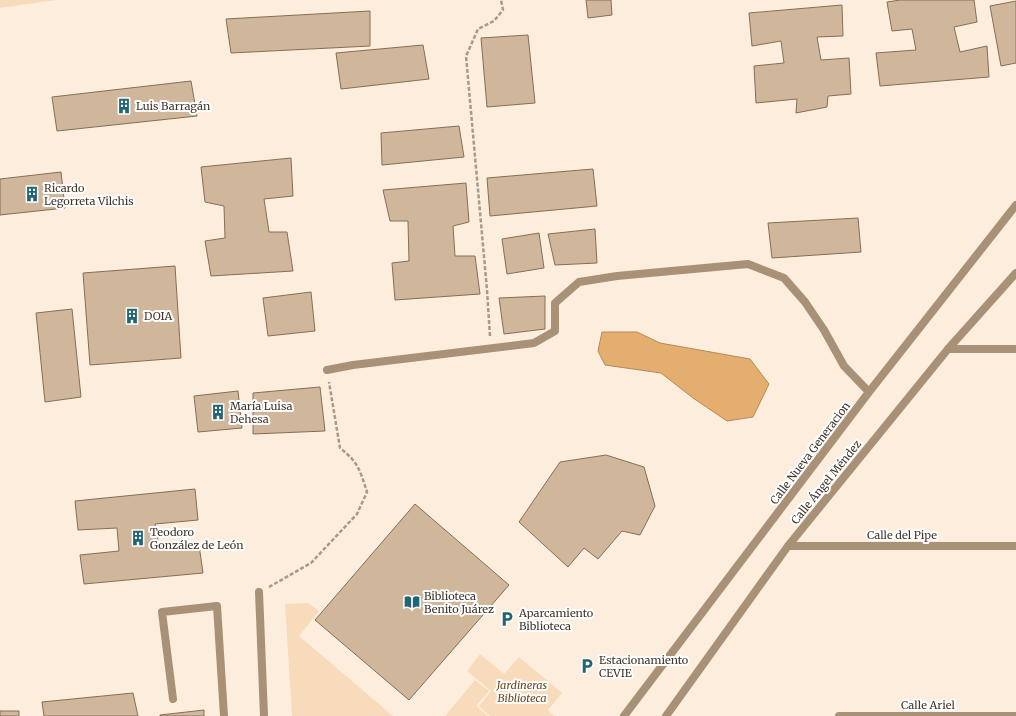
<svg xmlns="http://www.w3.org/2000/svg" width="1016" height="716" viewBox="0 0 1016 716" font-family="Merriweather,serif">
  <rect width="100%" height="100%" fill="#fdeddc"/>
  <path fill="#f8dbbb" d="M0,0H56L0,8Z
    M308,603L319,611L299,636L393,716H292L285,604Z
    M480,654L504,674L519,657L562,693L548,710L554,716H490L479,706L491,691L467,671Z
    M475,680L489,691L476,706L488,716H445Z"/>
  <path fill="#e4ae6f" stroke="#b38a5b" d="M602,332H637L660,343L750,359L769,384L753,417L727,421L693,398L661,373L605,365L598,351Z"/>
  <path fill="#d0b79b" stroke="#856e55" d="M586,0H611L612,15L588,18Z
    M900,0H974L977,22L954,27L960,52L987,46L989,77L880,86L876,53L916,50L912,29L892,31L887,2Z
    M1016,1V63L1001,66L990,6Z
    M842,5L843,36L817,37L821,60L849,58L851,94L828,96L827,107L796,113L797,99L756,103L754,66L784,63L781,41L752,46L749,13Z
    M370,11V46L231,53L226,19Z
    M528,35L535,103L487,107L481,38Z
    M423,45L429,79L341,89L336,53Z
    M191,81L197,116L57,131L52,97Z
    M459,126L464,157L382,165L381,133Z
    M291,158L293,196L264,199L269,232H287L293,271L211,276L205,241L225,238L224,206L205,202L201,167Z
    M593,169L597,206L490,216L487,178Z
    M61,172L65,208L0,215V179Z
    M466,183L469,222L453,226L455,256H475L480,294L395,300L392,263L409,261L408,221H390L383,190Z
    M858,218L861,252L772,258L768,223Z
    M595,229L597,263L555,265L548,234Z
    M539,233L544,268L507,274L502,239Z
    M175,266L181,358L90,365L83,273Z
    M311,292L315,331L268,336L263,298Z
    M545,296V329L504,334L499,298Z
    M72,309L81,397L45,402L36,313Z
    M320,387L325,431L253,434V393Z
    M238,391L242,428L198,432L194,396Z
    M606,455L644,467L655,506L640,535L622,531L598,559L584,548L568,567L519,522L560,462Z
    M195,489L198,520L155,524L159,546L199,545L203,573L84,584L80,555L119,551L117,528L78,530L75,501Z
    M415,504L509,585L409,700L315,620Z
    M133,693L138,716H44L42,702Z
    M204,710V716H160V715Z
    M0,711H19V716H0Z"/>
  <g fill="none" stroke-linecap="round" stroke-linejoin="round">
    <path stroke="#a7998b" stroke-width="2.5" stroke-dasharray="4 2" stroke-linecap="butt" d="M490,336L487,290L466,56L478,29L494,21L503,10L501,0
      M269,587L311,563L357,514L367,492C360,470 358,462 340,448L329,382"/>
    <path stroke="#a89177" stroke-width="8" d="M259,592L264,716
      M173,699L162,612L217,606L224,716"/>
    <path stroke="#a89177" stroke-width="8" d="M948,349H1016
      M327,370L353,365L534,343L555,331V303L579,282L617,276L748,264L784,278L805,302L824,330L844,366L869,392
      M788,546H1016
      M624,716L869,392L1016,205
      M666,716L788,546L948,349L1016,273
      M839,716H1016"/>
  </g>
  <defs>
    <symbol id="building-bare" viewBox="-9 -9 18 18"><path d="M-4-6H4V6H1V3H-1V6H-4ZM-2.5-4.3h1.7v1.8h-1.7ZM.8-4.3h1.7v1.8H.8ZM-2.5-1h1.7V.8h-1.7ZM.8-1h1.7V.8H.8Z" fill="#206476" stroke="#fff" stroke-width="2.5" paint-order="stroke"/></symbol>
    <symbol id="library-bare" viewBox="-9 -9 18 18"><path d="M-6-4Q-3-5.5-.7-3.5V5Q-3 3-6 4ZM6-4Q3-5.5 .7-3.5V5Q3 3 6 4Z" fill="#206476" stroke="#fff" stroke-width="2.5" paint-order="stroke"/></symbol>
    <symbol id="parking-bare" viewBox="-9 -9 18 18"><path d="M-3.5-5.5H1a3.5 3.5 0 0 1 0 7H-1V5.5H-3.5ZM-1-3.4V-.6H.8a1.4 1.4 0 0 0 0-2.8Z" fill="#206476" stroke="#fff" stroke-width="2.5" paint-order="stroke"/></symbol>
  </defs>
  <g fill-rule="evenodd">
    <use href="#building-bare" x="113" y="95" width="22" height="22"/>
    <use href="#building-bare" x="21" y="183" width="22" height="22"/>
    <use href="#building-bare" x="121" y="305" width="22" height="22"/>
    <use href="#building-bare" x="207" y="401" width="22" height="22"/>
    <use href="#building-bare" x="127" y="527" width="22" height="22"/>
    <use href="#library-bare" x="401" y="591" width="22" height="22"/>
    <use href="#parking-bare" x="496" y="608" width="22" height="22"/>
    <use href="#parking-bare" x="576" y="655" width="22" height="22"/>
  </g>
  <g text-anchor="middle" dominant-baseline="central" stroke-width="4" stroke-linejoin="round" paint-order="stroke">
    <g font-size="11" fill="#41372c" stroke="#fff" text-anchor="start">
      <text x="136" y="106">Luis Barragán</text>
      <text x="44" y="188">Ricardo<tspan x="44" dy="13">Legorreta Vilchis</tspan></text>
      <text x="144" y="316">DOIA</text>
      <text x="230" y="406">María Luisa<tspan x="230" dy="13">Dehesa</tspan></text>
      <text x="150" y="532">Teodoro<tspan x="150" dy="13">González de León</tspan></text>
      <text x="424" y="596">Biblioteca<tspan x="424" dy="13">Benito Juárez</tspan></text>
      <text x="519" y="613">Aparcamiento<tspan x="519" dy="13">Biblioteca</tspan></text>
      <text x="599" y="660">Estacionamiento<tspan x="599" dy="13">CEVIE</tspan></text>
    </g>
    <g font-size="11" fill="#41372c" stroke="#fff">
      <text transform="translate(810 453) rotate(-53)">Calle Nueva Generacion</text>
      <text transform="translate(826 482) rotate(-51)">Calle Ángel Méndez</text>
      <text x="902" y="535">Calle del Pipe</text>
      <text x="928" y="705">Calle Ariel</text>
    </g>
    <g font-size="11" font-style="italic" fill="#6b4718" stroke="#fff">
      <text x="522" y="685">Jardineras<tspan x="522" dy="13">Biblioteca</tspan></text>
    </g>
  </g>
</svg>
